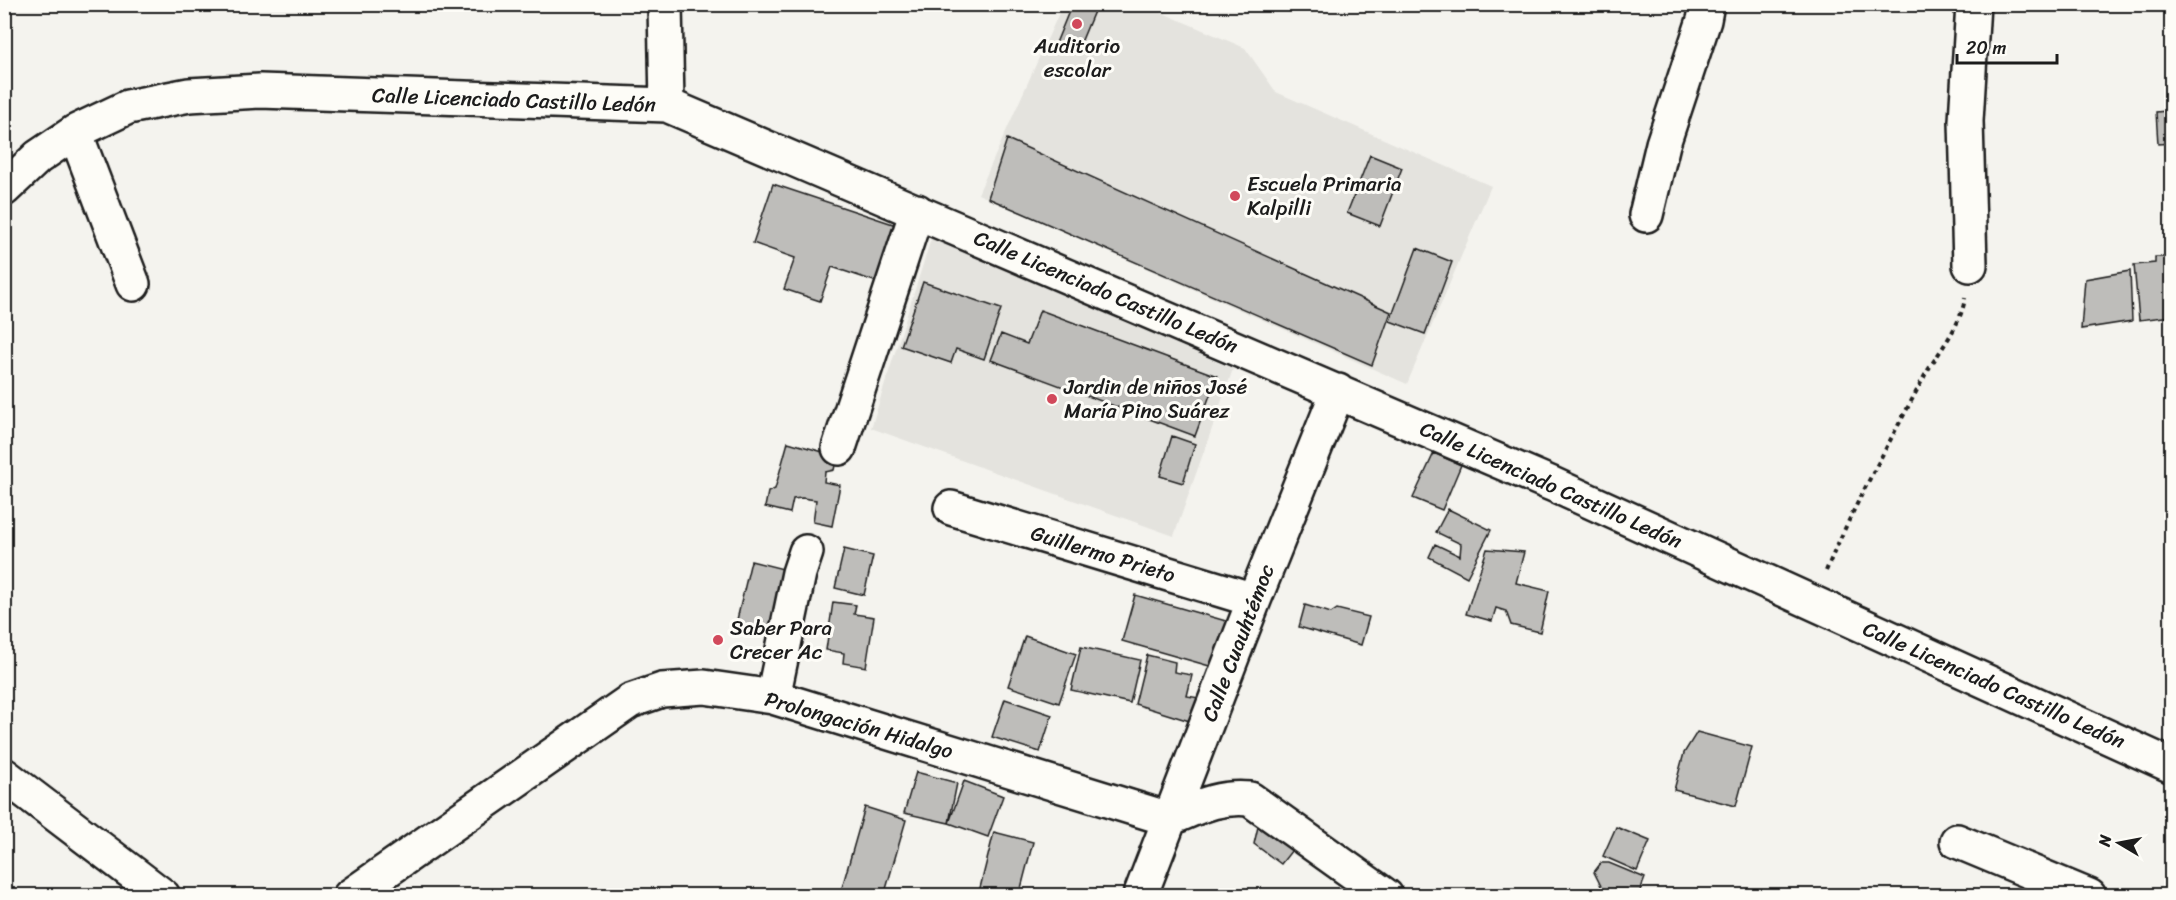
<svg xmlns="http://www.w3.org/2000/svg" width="2176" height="900" viewBox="0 0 2176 900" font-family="Sriracha,sans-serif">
  <rect width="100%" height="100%" fill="#f4f3ee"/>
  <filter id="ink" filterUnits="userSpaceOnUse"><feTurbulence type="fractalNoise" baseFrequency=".0167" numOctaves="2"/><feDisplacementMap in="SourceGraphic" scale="12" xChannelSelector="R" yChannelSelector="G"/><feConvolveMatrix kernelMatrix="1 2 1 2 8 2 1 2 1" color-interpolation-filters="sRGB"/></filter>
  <g filter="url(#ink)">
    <path fill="#e4e3de" d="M1063,4L1144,5L1245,48L1276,92L1491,186L1407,384L978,194Z
      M932,236L1233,369L1174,536L871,428Z"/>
    <path fill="#bebdba" stroke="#1c1c1c" stroke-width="1.5" d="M1072,4H1097L1077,52L1056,43Z
      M2172,102V143L2158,144L2156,112L2167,111V103Z
      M1007,139L1391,312L1372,365L988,198Z
      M1370,155L1402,168L1380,226L1347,213Z
      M773,184L902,227L883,284L832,267L820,301L784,289L795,258L753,243Z
      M1417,248L1452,262L1425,334L1390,321Z
      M2155,257H2172V316L2139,320L2134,265L2155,263Z
      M2130,271L2132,321L2081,329L2085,279Z
      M923,282L1001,309L984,359L956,349L951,363L901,346Z
      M1040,310L1217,376L1195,436L991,360L1001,334L1027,344Z
      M1172,436L1195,444L1183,483L1160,476Z
      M788,442L837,456L834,470L825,472L824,482L840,485L832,526L813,522L816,500L802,498L793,499L790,513L765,507L768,492L775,489Z
      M1434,453L1461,465L1442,510L1413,498Z
      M1448,509L1491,530L1467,577L1429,557L1435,544L1460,556L1461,544L1436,532Z
      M844,549L873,556L864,595L835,588Z
      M1487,549L1524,552L1516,583L1549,591L1540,632L1511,625L1506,611L1496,608L1492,621L1466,614Z
      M751,561L799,573L784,635L736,624Z
      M1135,595L1233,623L1220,669L1122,641Z
      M833,602L856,605L854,614L874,617L866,667L843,663L844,653L826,650Z
      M1305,605L1331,613L1337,609L1369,617L1361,645L1299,627Z
      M1025,636L1076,654L1059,703L1008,686Z
      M1081,647L1140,660L1130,703L1071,690Z
      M1147,655L1175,662L1174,672L1192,675L1187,696L1205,699L1196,723L1135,704Z
      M1005,699L1052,715L1040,752L992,737Z
      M1697,732L1752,747L1736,806L1674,790L1684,753Z
      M916,772L957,783L949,823L904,813Z
      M964,781L1003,796L988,837L949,823Z
      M865,807L906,820L884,896H857L841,891Z
      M1260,818L1296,845L1281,864L1254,844Z
      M1616,827L1650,841L1637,871L1603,856Z
      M994,832L1033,842L1019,896H978Z
      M1601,863H1609L1645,878L1638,896H1612L1604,892L1594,872Z"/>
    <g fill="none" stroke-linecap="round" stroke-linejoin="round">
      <defs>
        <path id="minor" d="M665,4L667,105
          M75,132L133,284
          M4,189L38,157L75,132L128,107L189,95L260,91L667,105L1552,484L2172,766
          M1646,215L1663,144L1704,20L1707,4
          M1970,265L1966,121L1973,4
          M839,448L917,211
          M951,508L1254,600
          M773,697L799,573L806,552
          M4,775L163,896
          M1957,841L2089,896
          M350,896L630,701L662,690L704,687L773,697L1169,819C1198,807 1217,796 1250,799L1386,896
          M1140,896L1254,600L1338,391"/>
      </defs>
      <use href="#minor" stroke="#1c1c1c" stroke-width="38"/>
      <path stroke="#1c1c1c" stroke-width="4" stroke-dasharray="4.5 4.5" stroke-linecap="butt" d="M1826,571C1854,504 1891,440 1925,375C1939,351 1961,326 1965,298"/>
      <use href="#minor" stroke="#fdfcf7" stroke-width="33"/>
    </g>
  </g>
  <g fill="#d1495b" stroke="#fdfcf7" stroke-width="2">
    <circle cx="1077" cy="24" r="6"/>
    <circle cx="1235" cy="196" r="6"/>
    <circle cx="1052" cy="399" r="6"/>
    <circle cx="718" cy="640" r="6"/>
  </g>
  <g text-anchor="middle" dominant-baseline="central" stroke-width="6" stroke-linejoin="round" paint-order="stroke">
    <g font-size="21" fill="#1c1c1c" stroke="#fdfcf7" text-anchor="start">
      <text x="1077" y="46" text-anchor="middle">Auditorio<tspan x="1077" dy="24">escolar</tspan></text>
      <text x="1247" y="184">Escuela Primaria<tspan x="1247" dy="24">Kalpilli</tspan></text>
      <text x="1064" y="387">Jardin de niños José<tspan x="1064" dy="24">María Pino Suárez</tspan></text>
      <text x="730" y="628">Saber Para<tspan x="730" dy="24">Crecer Ac</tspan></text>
    </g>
    <g font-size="21" fill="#1c1c1c" stroke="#fdfcf7">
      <text transform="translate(514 100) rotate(2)">Calle Licenciado Castillo Ledón</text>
      <text transform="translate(1106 292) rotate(23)">Calle Licenciado Castillo Ledón</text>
      <text transform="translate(1551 485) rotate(24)">Calle Licenciado Castillo Ledón</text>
      <text transform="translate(1103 554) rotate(17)">Guillermo Prieto</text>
      <text transform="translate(1238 643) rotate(-69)">Calle Cuauhtémoc</text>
      <text transform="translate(1994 685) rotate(24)">Calle Licenciado Castillo Ledón</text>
      <text transform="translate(859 725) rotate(16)">Prolongación Hidalgo</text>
    </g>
  </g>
  <rect width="2176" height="900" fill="none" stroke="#fdfcf7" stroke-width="24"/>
  <rect x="12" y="12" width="2152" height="876" fill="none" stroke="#1c1c1c" stroke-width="2" filter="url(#ink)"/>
  <g transform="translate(2119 843) rotate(280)" stroke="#fdfcf7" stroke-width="4.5" paint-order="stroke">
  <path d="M0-4.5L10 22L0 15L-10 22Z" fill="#1c1c1c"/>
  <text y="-9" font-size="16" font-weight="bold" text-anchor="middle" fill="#1c1c1c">N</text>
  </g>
  <path d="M1957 54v9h100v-9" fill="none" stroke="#1c1c1c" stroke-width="3"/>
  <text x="1966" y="54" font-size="18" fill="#1c1c1c" stroke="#fdfcf7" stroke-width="4.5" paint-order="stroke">20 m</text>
</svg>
